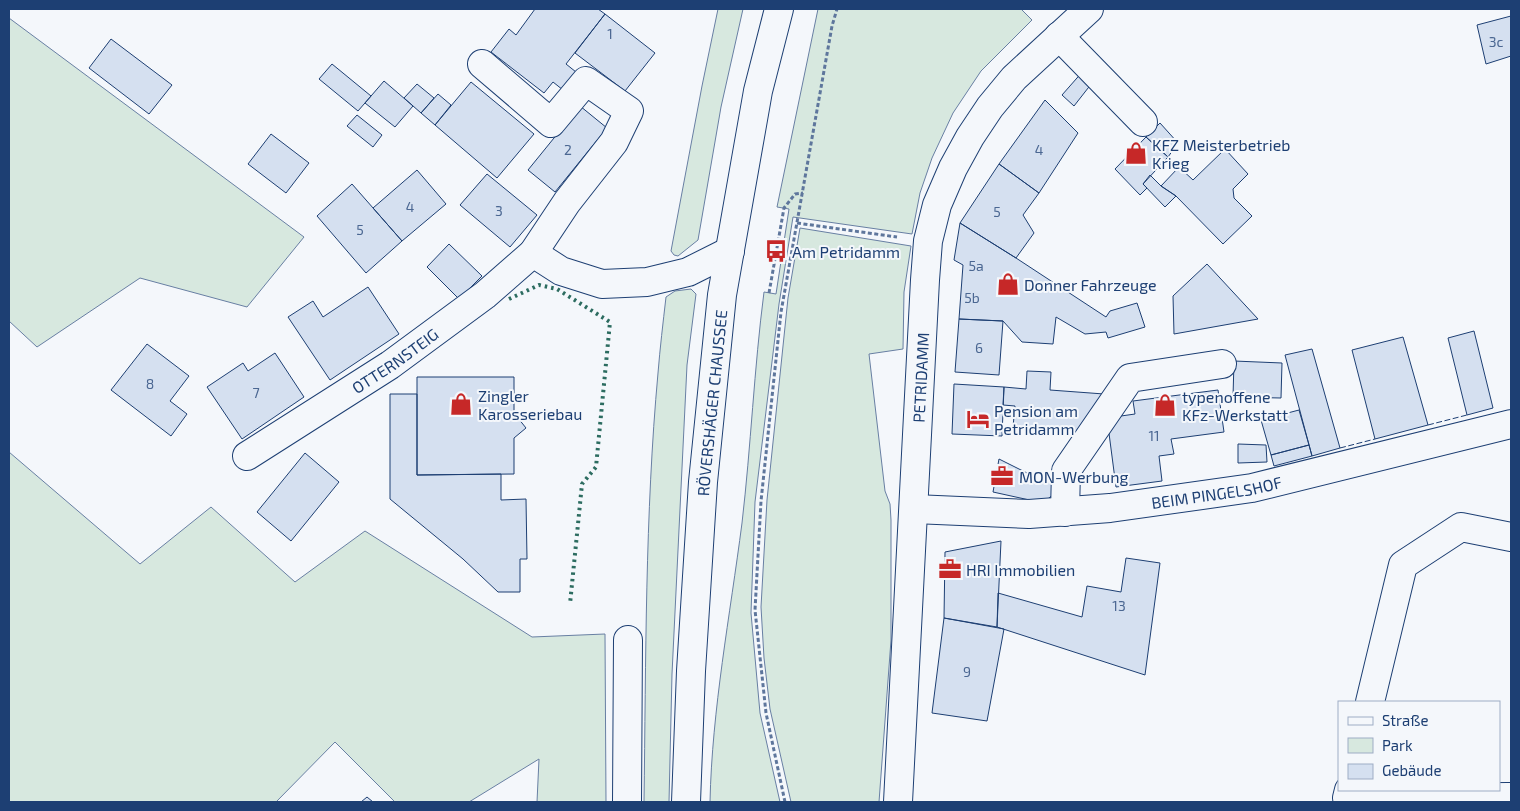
<svg xmlns="http://www.w3.org/2000/svg" width="1520" height="811" viewBox="0 0 1520 811" font-family="'Exo 2',sans-serif">
  <rect width="100%" height="100%" fill="#f4f7fb"/>
  <path fill="#d7e8df" stroke="#687fa3" d="M718,9H743L721,107L698,240L678,256L674,255L671,251L702,86Z
    M818,9H1021L1032,20L981,71L953,113L932,158L920,193L912,234L793,217L779,304L755,502L751,613L760,713L780,802H710C712,709 730,616 742,523C751,446 754,369 764,292L776,294L789,209L777,207Z
    M9,18L304,237L247,307L140,278L37,347L9,321Z
    M800,228L911,246L904,292L903,349L869,354L885,491L890,504L891,520V640L879,802H791L770,709L764,658L761,607L767,500L788,298Z
    M691,289L696,294L687,365L672,674L669,802H644C646,659 645,515 658,373C660,348 663,323 666,297L675,291Z
    M9,452L140,564L211,507L295,582L365,531L532,637L605,634L606,802H537L539,759L469,802H395L335,742L276,802H9Z"/>
  <path fill="#d5e0f0" stroke="#1d3f73" d="M535,9H598L605,14L566,64L576,72L563,90L553,82L544,93L491,52L509,29L516,35Z
    M605,14L655,53L625,91L575,53Z
    M1511,16V56L1486,64L1477,25Z
    M111,39L172,85L149,114L89,68Z
    M332,64L371,96L358,111L319,79Z
    M1084,70L1092,83L1074,106L1062,95Z
    M384,81L413,106L395,127L365,103Z
    M471,82L534,134L497,178L435,125Z
    M417,84L434,98L421,113L404,98Z
    M438,94L451,105L435,125L421,113Z
    M1045,100L1078,133L1039,193L999,164Z
    M580,106L607,128L555,192L528,170Z
    M357,115L382,135L373,147L347,126Z
    M1160,123L1178,143L1168,157L1146,137Z
    M271,134L309,163L286,193L248,164Z
    M1146,137L1168,157L1143,184L1147,188L1140,195L1115,169Z
    M1225,149L1248,174L1233,189L1234,198L1252,216L1223,244L1176,196L1161,186L1179,167L1193,180Z
    M999,164L1039,193L1023,215L1034,233L1016,258L960,223Z
    M417,170L446,204L402,241L373,208Z
    M487,174L537,215L510,247L460,205Z
    M1150,175L1161,186L1176,196L1165,207L1143,184Z
    M352,184L402,241L366,273L317,216Z
    M960,223L1016,258L1106,317L1110,311L1137,303L1145,327L1108,338L1106,332L1085,334L1056,317L1053,344L1022,342L1003,321L959,319L963,265L954,260Z
    M449,244L482,276L459,299L427,267Z
    M1207,264L1258,319L1174,334L1173,296Z
    M368,287L399,334L330,380L288,317L313,301L323,317Z
    M959,319L1003,321L999,375L955,372Z
    M1474,331L1493,408L1467,415L1448,338Z
    M1403,337L1428,425L1375,439L1352,350Z
    M147,344L189,376L170,401L187,414L171,436L111,390Z
    M1312,349L1340,448L1312,456L1285,355Z
    M275,353L304,397L242,439L207,387L243,363L248,371Z
    M1234,361L1282,363L1281,398L1233,397Z
    M1027,371L1051,372L1050,390L1104,394L1082,432L1013,427L1015,406L1003,405L1004,387L1026,389Z
    M417,377H514V413L526,428L514,438V474L417,475Z
    M954,384L1004,387L1002,436L952,434Z
    M1218,390L1224,432L1171,439L1174,454L1159,456L1162,481L1116,487L1107,418L1135,414L1133,401Z
    M390,394H417V475L501,474V500L526,499L527,559H520V592H498L463,559L390,499Z
    M1299,410L1309,445L1271,455L1261,420Z
    M1238,444L1266,445L1267,462L1238,463Z
    M1309,445L1312,456L1274,466L1271,455Z
    M305,453L339,482L291,541L257,512Z
    M999,459L1027,473L1041,484L1046,478L1051,482L1055,493L1043,503L993,492Z
    M1001,541L997,627L944,618L945,552Z
    M1126,558L1160,563L1145,675L997,627L998,593L1082,617L1087,586L1121,592Z
    M944,618L1004,629L987,721L932,713Z
    M367,797L373,802H361Z"/>
  <g fill="none" stroke-linecap="round" stroke-linejoin="round">
    <defs>
      <g id="minor">
        <path d="M1059,36L1143,122"/>
        <path d="M482,64L551,123L586,81L629,111L614,142L567,202L533,253"/>
        <path id="s1" d="M247,456L390,365L485,295L533,253L561,271L602,284L647,282L688,272L730,251"/>
        <path id="s2" d="M914,509L1029,514L1110,508L1252,488L1511,424"/>
        <path d="M1065,512L1066,471L1130,378L1222,364"/>
        <path d="M1370,702L1403,565L1461,527L1511,537"/>
        <path d="M1349,790L1347,798L1511,797"/>
        <path id="s3" d="M898,802L925,280L928,241L937,205L953,168L970,137L990,107L1014,78L1089,9"/>
      </g>
      <g id="major">
        <path d="M627,802L628,640"/>
        <path id="s4" d="M686,802L691,671L703,482L722,295L758,91L779,9"/>
      </g>
    </defs>
    <use href="#minor" stroke="#1d3f73" stroke-width="30"/>
    <use href="#major" stroke="#1d3f73" stroke-width="30"/>
    <path stroke="#5e769c" stroke-width="3" stroke-dasharray="4 2.5" stroke-linecap="butt" d="M797,223L897,237
      M769,293L784,208L795,194L803,193
      M785,802L766,713L755,610L761,501L781,312L832,26L837,9"/>
    <use href="#minor" stroke="#f4f7fb" stroke-width="28"/>
    <use href="#major" stroke="#f4f7fb" stroke-width="28"/>
    <path stroke="#2c6c60" stroke-width="4" stroke-dasharray="2.5 4" stroke-linecap="butt" d="M509,299L539,285L557,289L610,322L596,467L582,484L570,604"/>
    <path stroke="#1d3f73" stroke-width="1" stroke-dasharray="6 2.5" stroke-linecap="butt" d="M1428,425L1467,415
      M1340,448L1375,439"/>
  </g>
  <defs>
    <symbol id="shop-bare" viewBox="-9 -9 18 18"><path d="M-5-2.5h2.3a2.7 3.5 0 0 1 5.4 0H5L5.5 6h-11ZM-1.5-2.5h3a1.5 2.3 0 0 0-3 0Z" fill="#c62828" stroke="#f4f7fb" stroke-width="2.5" paint-order="stroke"/></symbol>
    <symbol id="bus-bare" viewBox="-9 -9 18 18"><path d="M-5-6H5V4H4V6H2V4H-2V6H-4V4H-5ZM-3.5-4V0h7V-4ZM-3.5 1.2v1.5H-2V1.2ZM2 1.2v1.5H3.5V1.2Z" fill="#c62828" stroke="#f4f7fb" stroke-width="2.5" paint-order="stroke"/></symbol>
    <symbol id="hotel-bare" viewBox="-9 -9 18 18"><path d="M-6-4.5h1.5V1H6V5H4.5V3h-9V5H-6ZM-4 0a1.8 1.8 0 1 1 3.6 0ZM.5 0V-2.5h3Q6-2.5 6 0Z" fill="#c62828" stroke="#f4f7fb" stroke-width="2.5" paint-order="stroke"/></symbol>
    <symbol id="office-bare" viewBox="-9 -9 18 18"><path d="M-6-3h4V-5.5h4V-3h4V5H-6ZM-1-4.5V-3h2v-1.5ZM-6 0V1H6V0Z" fill="#c62828" stroke="#f4f7fb" stroke-width="2.5" paint-order="stroke"/></symbol>
  </defs>
  <g fill-rule="evenodd">
    <use href="#shop-bare" x="1120" y="137" width="32" height="32"/>
    <use href="#bus-bare" x="760" y="235" width="32" height="32"/>
    <use href="#shop-bare" x="992" y="268" width="32" height="32"/>
    <use href="#shop-bare" x="445" y="388" width="32" height="32"/>
    <use href="#shop-bare" x="1149" y="389" width="32" height="32"/>
    <use href="#hotel-bare" x="962" y="403" width="32" height="32"/>
    <use href="#office-bare" x="986" y="460" width="32" height="32"/>
    <use href="#office-bare" x="934" y="553" width="32" height="32"/>
  </g>
  <g text-anchor="middle" dominant-baseline="central" stroke-width="4" stroke-linejoin="round" paint-order="stroke">
    <g font-size="14" fill="#4b6792">
      <text x="610" y="33">1</text>
      <text x="1496" y="41">3c</text>
      <text x="568" y="149">2</text>
      <text x="1039" y="149">4</text>
      <text x="410" y="206">4</text>
      <text x="499" y="210">3</text>
      <text x="997" y="211">5</text>
      <text x="360" y="229">5</text>
      <text x="976" y="265">5a</text>
      <text x="972" y="297">5b</text>
      <text x="979" y="347">6</text>
      <text x="150" y="383">8</text>
      <text x="256" y="392">7</text>
      <text x="1154" y="435">11</text>
      <text x="1119" y="605">13</text>
      <text x="967" y="671">9</text>
    </g>
    <g font-size="16" fill="#1d3f73" stroke="#f4f7fb" text-anchor="start">
      <text x="1152" y="144">KFZ Meisterbetrieb<tspan x="1152" dy="18">Krieg</tspan></text>
      <text x="792" y="251">Am Petridamm</text>
      <text x="1024" y="284">Donner Fahrzeuge</text>
      <text x="478" y="395">Zingler<tspan x="478" dy="18">Karosseriebau</tspan></text>
      <text x="1182" y="396">typenoffene<tspan x="1182" dy="18">KFz-Werkstatt</tspan></text>
      <text x="994" y="410">Pension am<tspan x="994" dy="18">Petridamm</tspan></text>
      <text x="1019" y="476">MON-Werbung</text>
      <text x="966" y="569">HRI Immobilien</text>
    </g>
    <g font-size="16" fill="#1d3f73" stroke="#f4f7fb">
      <text stroke="none"><textPath href="#s1" startOffset="176">OTTERNSTEIG</textPath></text>
      <text stroke="none"><textPath href="#s3" startOffset="425">PETRIDAMM</textPath></text>
      <text stroke="none"><textPath href="#s4" startOffset="400">RÖVERSHÄGER CHAUSSEE</textPath></text>
      <text stroke="none"><textPath href="#s2" startOffset="304">BEIM PINGELSHOF</textPath></text>
    </g>
  </g>
  <rect width="1520" height="811" fill="none" stroke="#1d3f73" stroke-width="20"/>
  <rect x="1338" y="701" width="162" height="90" fill="#f4f7fb" stroke="#9eadc5"/>
  <rect x="1348" y="717" width="25" height="8" fill="#f4f7fb" stroke="#9eadc5"/>
  <text x="1382" y="726" font-size="15" fill="#1d3f73">Straße</text>
  <rect x="1348" y="738" width="25" height="15" fill="#d7e8df" stroke="#9eadc5"/>
  <text x="1382" y="751" font-size="15" fill="#1d3f73">Park</text>
  <rect x="1348" y="764" width="25" height="15" fill="#d5e0f0" stroke="#9eadc5"/>
  <text x="1382" y="776" font-size="15" fill="#1d3f73">Gebäude</text>
</svg>
